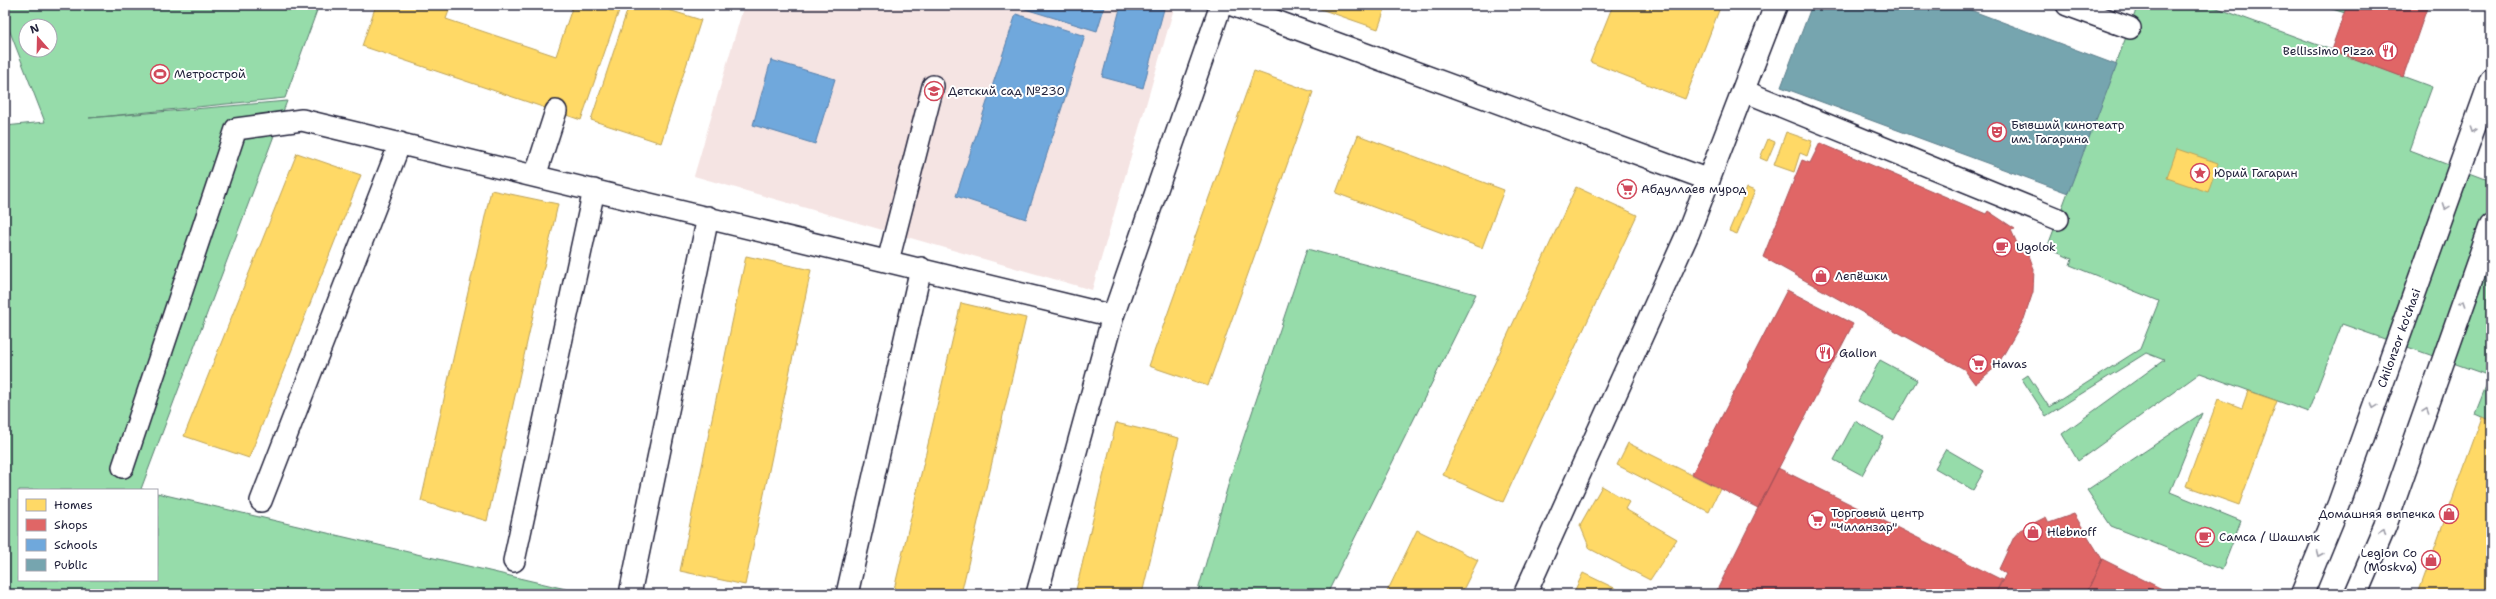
<svg xmlns="http://www.w3.org/2000/svg" width="2496" height="599" viewBox="0 0 2496 599" font-family="'Shantell Sans',sans-serif">
  <rect width="100%" height="100%" fill="#fff"/>
  <filter id="ink" filterUnits="userSpaceOnUse"><feTurbulence type="fractalNoise" baseFrequency=".025" numOctaves="2"/><feDisplacementMap in="SourceGraphic" scale="8" xChannelSelector="R" yChannelSelector="G"/><feConvolveMatrix kernelMatrix="1 2 1 2 8 2 1 2 1" color-interpolation-filters="sRGB"/></filter>
  <g filter="url(#ink)">
    <path fill="#f5e4e3" d="M744,5H1175L1092,290L694,176Z"/>
    <path fill="#96dcaa" stroke="#5c7f72" fill-rule="evenodd" d="M5,5H319L285,98L89,118L287,101L141,489L144,490H19V580H157V493L587,594H5V126L45,122L5,19ZM26,26H50V50H26Z
      M2138,5H2209L2432,87L2409,150L2491,181V421L2475,414L2490,376L2342,324L2308,412L2200,373L2078,461L2062,434L2164,360L2146,353L2046,416L2022,379L2028,375L2049,407L2140,349L2159,301L2070,265L2072,259L2047,248Z
      M2320,5H2347L2345,13Z
      M1307,249L1476,294L1327,594H1197L1231,475Z
      M1880,360L1917,380L1894,421L1858,401Z
      M2202,413L2170,492L2241,521L2222,570L2111,526L2087,490Z
      M1855,421L1883,437L1862,475L1834,460Z
      M1946,449L1984,471L1973,490L1935,468Z"/>
    <path fill="#ffd966" stroke="#bda259" d="M376,5H451L446,19L556,56L573,5H621L581,120L362,46Z
      M629,5H653L701,20L661,143L591,120Z
      M1309,5H1384L1386,6L1378,29Z
      M1613,5H1721L1685,99L1590,62Z
      M1254,71L1313,92L1208,386L1149,366Z
      M1786,132L1812,141L1807,156L1800,153L1794,172L1774,165Z
      M1358,135L1504,190L1482,248L1336,193Z
      M1768,139L1775,142L1767,161L1760,158Z
      M2177,149L2218,163L2208,192L2167,178Z
      M297,153L361,175L249,458L184,436Z
      M1576,187L1637,215L1503,502L1443,475Z
      M1747,188L1755,191L1737,234L1729,231Z
      M491,190L558,204L487,521L421,501Z
      M746,256L811,270L745,585L680,571Z
      M961,303L1026,318L961,594H893Z
      M2248,391L2277,401L2239,505L2186,486L2218,399L2242,408Z
      M2482,417L2491,421V594H2418Z
      M1116,423L1179,438L1142,594H1075Z
      M1628,443L1720,489L1709,512L1617,465Z
      M1602,486L1629,502L1625,509L1677,539L1650,580L1590,549L1580,525Z
      M1417,530L1478,560L1461,594H1386Z
      M1583,573L1627,594H1573Z"/>
    <path fill="#e06666" stroke="#a75259" d="M2347,5H2428L2403,77L2331,50Z
      M1820,143L1986,214L1988,211L2015,229L2011,230L2021,252L2027,250L2034,269L2033,292L2024,319L1997,366L1975,384L1964,369L1763,257L1802,160L1810,163Z
      M1787,290L1853,324L1758,508L1692,474Z
      M1778,468L2002,580L1995,594H1715Z
      M2074,514L2102,559L2088,590L2089,594H1995L2006,574L1999,569L2014,537L2020,530L2046,517L2049,523Z
      M2102,559L2172,594H2089L2088,590Z"/>
    <path fill="#6fa8dc" stroke="#5880ac" d="M1012,5H1105L1097,31Z
      M1121,5H1147L1164,9L1143,88L1102,77Z
      M1016,14L1085,36L1026,219L956,196Z
      M771,60L835,79L815,144L753,125Z"/>
    <path fill="#76a5af" stroke="#5d7e8c" d="M1812,5H1957L2117,65L2068,193L1781,87Z"/>
    <g fill="none" stroke-linecap="round" stroke-linejoin="round">
      <defs>
        <path id="service" d="M1232,5L1709,180
          M2067,5L2130,28
          M1744,91L2058,219
          M535,176L556,111
          M888,261L933,86
          M123,467L236,129L302,120L1113,316L1221,5
          M261,501L400,143
          M514,561L594,190
          M631,589L708,217
          M847,594L921,268
          M1037,594L1113,316"/>
        <path id="minor" d="M1525,594L1688,233L1776,5"/>
        <path id="secondary" d="M2302,594L2339,504L2491,80
          M2356,594L2385,526L2491,225"/>
      </defs>
      <use href="#service" stroke="#22223b" stroke-width="24"/>
      <use href="#minor" stroke="#22223b" stroke-width="25"/>
      <use href="#secondary" stroke="#22223b" stroke-width="25"/>
      <use href="#service" stroke="#fff" stroke-width="21"/>
      <use href="#minor" stroke="#fff" stroke-width="22"/>
      <use href="#secondary" stroke="#fff" stroke-width="22"/>
    </g>
    <defs><path id="oneway-chevron" d="M-2-3.5L2.5 0L-2 3.5" fill="none" stroke-width="1.6" stroke-linecap="round" stroke-linejoin="round"/></defs>
    <g stroke="#9c9ca7">
      <use href="#oneway-chevron" transform="translate(2473 130) rotate(109)"/>
      <use href="#oneway-chevron" transform="translate(2446 207) rotate(110)"/>
      <use href="#oneway-chevron" transform="translate(2463 303) rotate(-71)"/>
      <use href="#oneway-chevron" transform="translate(2374 406) rotate(110)"/>
      <use href="#oneway-chevron" transform="translate(2426 410) rotate(-71)"/>
      <use href="#oneway-chevron" transform="translate(2383 532) rotate(-68)"/>
      <use href="#oneway-chevron" transform="translate(2319 554) rotate(113)"/>
    </g>
  </g>
  <defs>
    <symbol id="restaurant-ring" viewBox="-11 -11 22 22"><circle r="9.5" fill="#fff" stroke="#d1495b" stroke-width="1.5"/><path d="M-5-6h1v4h1v-4h1v4h1v-4h1v5L-1.5 .5V6h-2V.5L-5-1ZM5-6V6H3V1.5H1.5Q1.5-4 5-6Z" fill="#d1495b"/></symbol>
    <symbol id="stadium-ring" viewBox="-11 -11 22 22"><circle r="9.5" fill="#fff" stroke="#d1495b" stroke-width="1.5"/><path d="M0-5a6.5 5 0 1 0 0 10a6.5 5 0 1 0 0-10ZM-3.5-1.8h7v3.6h-7Z" fill="#d1495b"/></symbol>
    <symbol id="school-ring" viewBox="-11 -11 22 22"><circle r="9.5" fill="#fff" stroke="#d1495b" stroke-width="1.5"/><path d="M0-5L7-2L0 1L-7-2ZM-4 1L0 2.5L4 1V4Q0 6-4 4Z" fill="#d1495b"/></symbol>
    <symbol id="theatre-ring" viewBox="-11 -11 22 22"><circle r="9.5" fill="#fff" stroke="#d1495b" stroke-width="1.5"/><path d="M-5-5.5Q0-4 5-5.5V0Q5 5 0 6Q-5 5-5 0ZM-3.3-2.5H-1v1.5H-3.3ZM1-2.5H3.3v1.5H1ZM-2.8 1Q0 5.5 2.8 1Z" fill="#d1495b"/></symbol>
    <symbol id="sight-ring" viewBox="-11 -11 22 22"><circle r="9.5" fill="#fff" stroke="#d1495b" stroke-width="1.5"/><path d="M0-6L1.8-2.2L6-1.7L2.9 1.2L3.7 5.4L0 3.3L-3.7 5.4L-2.9 1.2L-6-1.7L-1.8-2.2Z" fill="#d1495b"/></symbol>
    <symbol id="supermarket-ring" viewBox="-11 -11 22 22"><circle r="9.5" fill="#fff" stroke="#d1495b" stroke-width="1.5"/><path d="M-6-5.5h2.5l.6 2H6L4.5 2H-2.5L-4.4-4H-6ZM-1.5 3.2a1.3 1.3 0 1 0 .1 0ZM3 3.2a1.3 1.3 0 1 0 .1 0Z" fill="#d1495b"/></symbol>
    <symbol id="cafe-ring" viewBox="-11 -11 22 22"><circle r="9.5" fill="#fff" stroke="#d1495b" stroke-width="1.5"/><path d="M-5.5-4.5H6V0H3Q3 3.5 0 3.5H-2.5Q-5.5 3.5-5.5 0ZM3-3.2v2h1.7v-2ZM-6 4.5H4V6H-6Z" fill="#d1495b"/></symbol>
    <symbol id="shop-ring" viewBox="-11 -11 22 22"><circle r="9.5" fill="#fff" stroke="#d1495b" stroke-width="1.5"/><path d="M-5-2.5h2.3a2.7 3.5 0 0 1 5.4 0H5L5.5 6h-11ZM-1.5-2.5h3a1.5 2.3 0 0 0-3 0Z" fill="#d1495b"/></symbol>
  </defs>
  <g fill-rule="evenodd">
    <use href="#restaurant-ring" x="2377" y="40" width="22" height="22"/>
    <use href="#stadium-ring" x="149" y="63" width="22" height="22"/>
    <use href="#school-ring" x="923" y="80" width="22" height="22"/>
    <use href="#theatre-ring" x="1986" y="121" width="22" height="22"/>
    <use href="#sight-ring" x="2189" y="162" width="22" height="22"/>
    <use href="#supermarket-ring" x="1616" y="178" width="22" height="22"/>
    <use href="#cafe-ring" x="1991" y="236" width="22" height="22"/>
    <use href="#shop-ring" x="1810" y="265" width="22" height="22"/>
    <use href="#restaurant-ring" x="1814" y="342" width="22" height="22"/>
    <use href="#supermarket-ring" x="1967" y="353" width="22" height="22"/>
    <use href="#shop-ring" x="2438" y="503" width="22" height="22"/>
    <use href="#supermarket-ring" x="1806" y="509" width="22" height="22"/>
    <use href="#shop-ring" x="2022" y="521" width="22" height="22"/>
    <use href="#cafe-ring" x="2194" y="526" width="22" height="22"/>
    <use href="#shop-ring" x="2420" y="549" width="22" height="22"/>
  </g>
  <g text-anchor="middle" dominant-baseline="central" stroke-width="4" stroke-linejoin="round" paint-order="stroke">
    <g font-size="12" fill="#22223b" stroke="#fff" text-anchor="start">
      <text x="2374" y="51" text-anchor="end">Bellissimo Pizza</text>
      <text x="174" y="74">Метрострой</text>
      <text x="948" y="91">Детский сад №230</text>
      <text x="2011" y="125">Бывший кинотеатр<tspan x="2011" dy="14">им. Гагарина</tspan></text>
      <text x="2214" y="173">Юрий Гагарин</text>
      <text x="1641" y="189">Абдуллаев мурод</text>
      <text x="2016" y="247">Ugolok</text>
      <text x="1835" y="276">Лепёшки</text>
      <text x="1839" y="353">Galion</text>
      <text x="1992" y="364">Havas</text>
      <text x="1831" y="513">Торговый центр<tspan x="1831" dy="14">"Чиланзар"</tspan></text>
      <text x="2435" y="514" text-anchor="end">Домашняя выпечка</text>
      <text x="2047" y="532">Hlebnoff</text>
      <text x="2219" y="537">Самса / Шашлык</text>
      <text x="2417" y="553" text-anchor="end">Legion Co<tspan x="2417" dy="14">(Moskva)</tspan></text>
    </g>
    <g font-size="12" fill="#22223b" stroke="#fff">
      <text transform="translate(2399 338) rotate(-70)">Chilonzor ko'chasi</text>
    </g>
  </g>
  <rect width="2496" height="599" fill="none" stroke="#fff" stroke-width="20"/>
  <rect x="10" y="10" width="2476" height="579" fill="none" stroke="#22223b" stroke-width="1.5" filter="url(#ink)"/>
  <rect x="18" y="489" width="140" height="92" fill="#ffffff" stroke="#a7a7b1"/>
  <rect x="26" y="499" width="20" height="12" fill="#ffd966" stroke="#a7a7b1"/>
  <text x="54" y="509" font-size="12" fill="#22223b">Homes</text>
  <rect x="26" y="519" width="20" height="12" fill="#e06666" stroke="#a7a7b1"/>
  <text x="54" y="529" font-size="12" fill="#22223b">Shops</text>
  <rect x="26" y="539" width="20" height="12" fill="#6fa8dc" stroke="#a7a7b1"/>
  <text x="54" y="549" font-size="12" fill="#22223b">Schools</text>
  <rect x="26" y="559" width="20" height="12" fill="#76a5af" stroke="#a7a7b1"/>
  <text x="54" y="569" font-size="12" fill="#22223b">Public</text>
  <g transform="translate(38 38) rotate(340)"><circle r="19" fill="#ffffff" stroke="#a7a7b1"/>
  <path d="M0-3L7 15L0 10L-7 15Z" fill="#d1495b"/>
  <text y="-6" font-size="11" font-weight="bold" text-anchor="middle" fill="#22223b">N</text>
  </g>
</svg>
